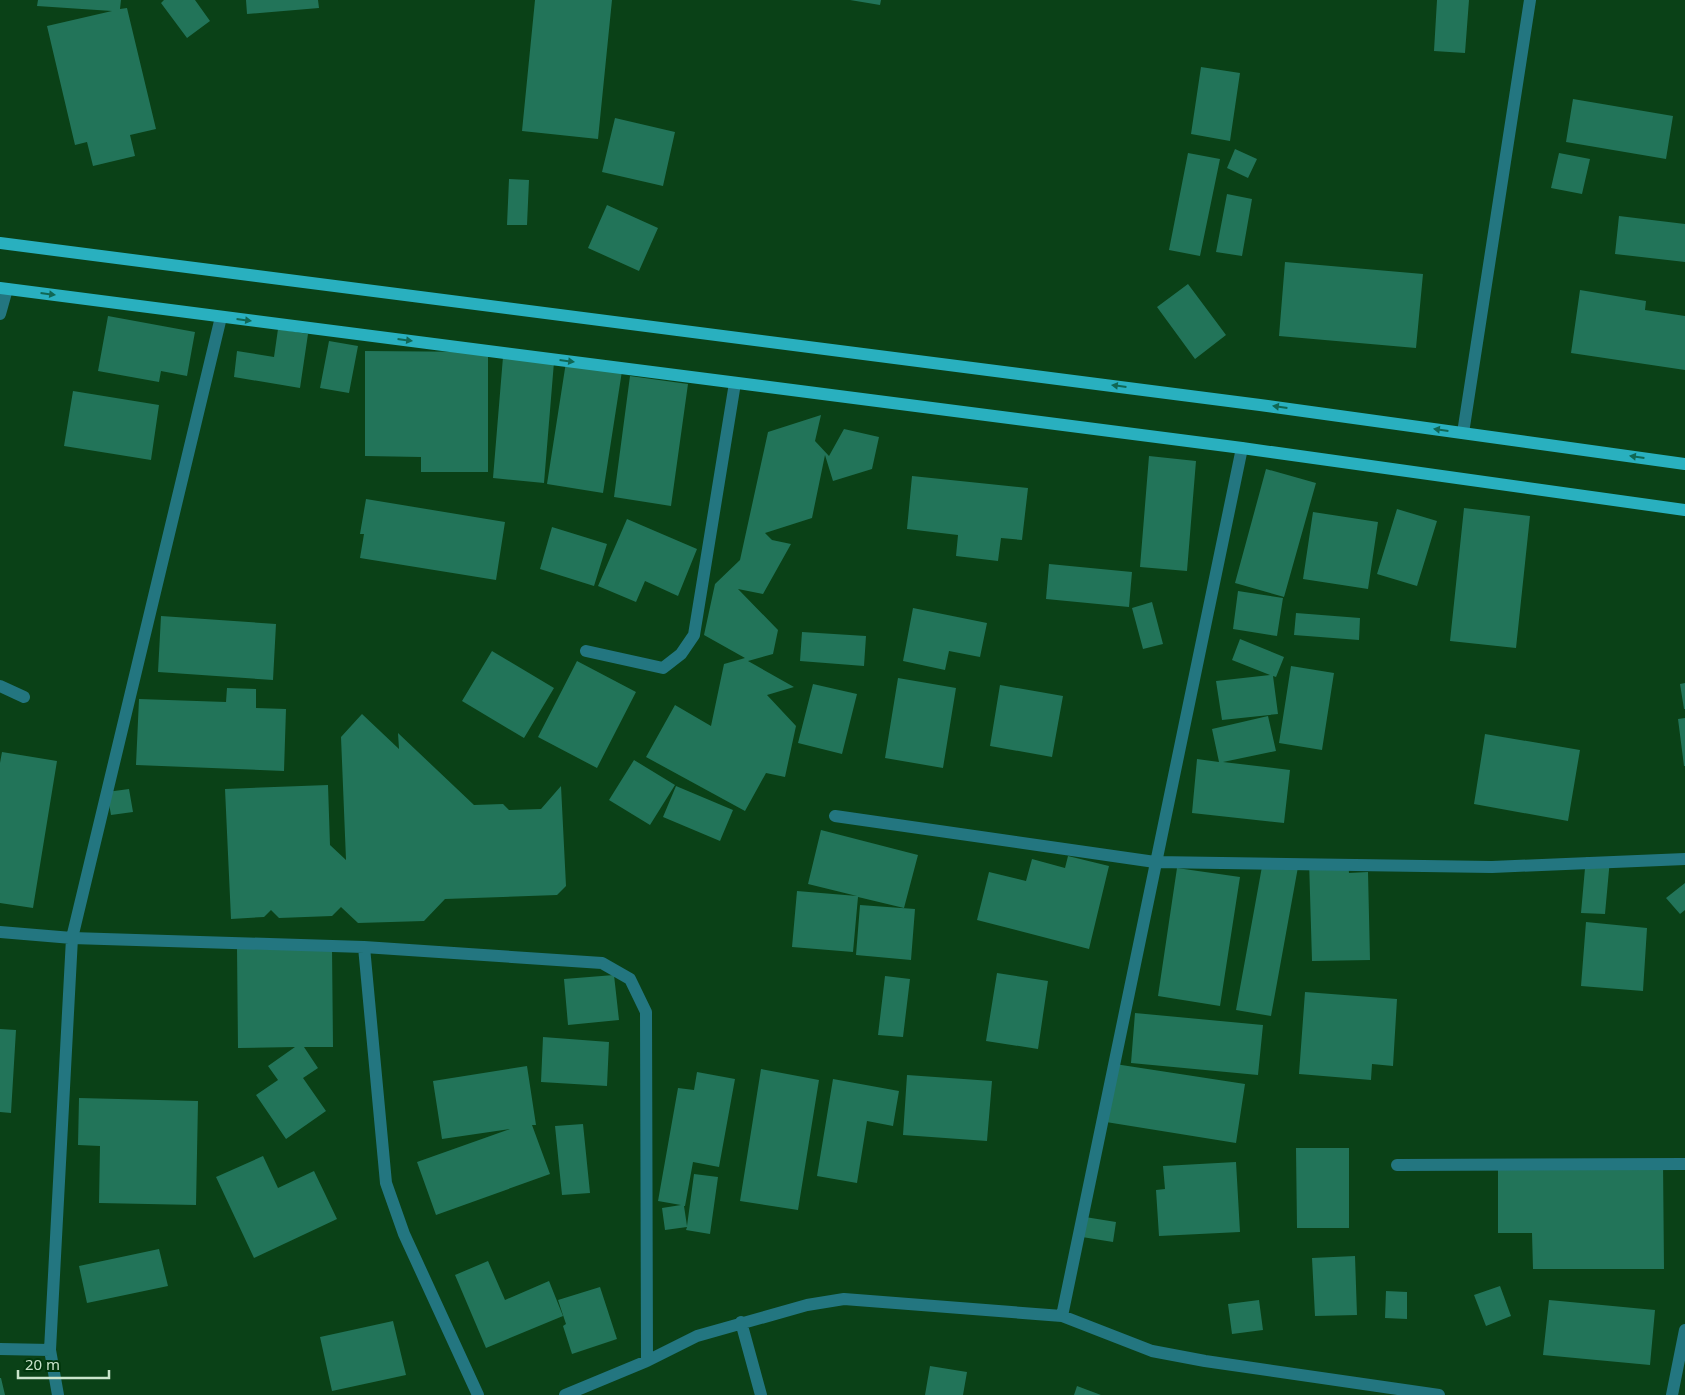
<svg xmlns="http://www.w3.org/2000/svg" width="1685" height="1395" viewBox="0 0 1685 1395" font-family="'Noto Sans',sans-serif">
  <rect width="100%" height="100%" fill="#0a4117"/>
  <path fill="#227459" d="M38,0H121L120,9L127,8L156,129L130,135L135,156L93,166L87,142L75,145L47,26L112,11L37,6Z
    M164,0H195L210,21L187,38L161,3Z
    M246,0H318L319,8L247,14Z
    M535,0H612L598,139L522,131Z
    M850,0H881L880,5Z
    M1437,0H1469L1465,53L1434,51Z
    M1201,67L1240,73L1230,141L1191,134Z
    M1573,99L1673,116L1666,159L1566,142Z
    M615,118L675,132L663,186L602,172Z
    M1235,149L1257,159L1248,178L1227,168Z
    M1188,153L1220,159L1200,256L1169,250Z
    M1559,153L1590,159L1582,194L1551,188Z
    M509,179L529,180L527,225H507Z
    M1227,194L1252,199L1242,256L1216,252Z
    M607,205L658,228L639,271L588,248Z
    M1619,216L1685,224V262L1615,254Z
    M1285,262L1423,274L1416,348L1279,336Z
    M1188,284L1226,335L1195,359L1157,307Z
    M1580,290L1646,301L1645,310L1685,316V370L1571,353Z
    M108,316L195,332L187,376L161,371L159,382L98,371Z
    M278,329L308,334L300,388L234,377L237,351L274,357Z
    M329,341L358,346L349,393L320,388Z
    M365,351L488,352V472H421V457L365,456Z
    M503,357L554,362L544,483L493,478Z
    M566,362L622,371L603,493L547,484Z
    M630,376L688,384L671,506L614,497Z
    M73,391L159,405L151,460L64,446Z
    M821,415L815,441L829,456L844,429L879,437L872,469L833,481L825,455L812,518L765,533L772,540L791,544L763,594L738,589L778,630L773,654L748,661L794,687L767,695L796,726L785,777L766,773L745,811L646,757L675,705L711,726L724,664L745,658L704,635L715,584L740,560L768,432Z
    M1149,456L1196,461L1187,571L1140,567Z
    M1266,469L1316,483L1284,597L1235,583Z
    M912,476L1028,488L1022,540L1001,538L998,561L956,556L958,535L907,529Z
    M366,499L505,522L496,580L360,558L364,534H360Z
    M1464,508L1530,516L1516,648L1450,641Z
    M1397,509L1437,521L1417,586L1377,574Z
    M1313,512L1378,522L1368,589L1303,579Z
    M627,519L697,549L678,596L645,581L636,602L598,586Z
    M552,527L607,544L594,586L540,569Z
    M1049,564L1132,572L1129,607L1046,599Z
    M1238,591L1283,598L1277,636L1233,629Z
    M1152,602L1163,644L1143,649L1132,608Z
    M913,608L987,623L980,657L949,651L945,670L903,661Z
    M1296,613L1360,618L1359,640L1294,635Z
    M161,616L276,624L273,680L158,672Z
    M802,632L866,636L864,666L800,661Z
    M1240,639L1284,657L1276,677L1273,676L1278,714L1222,720L1216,681L1270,675L1232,660Z
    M492,651L554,688L524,738L462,701Z
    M577,661L636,692L597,768L538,737Z
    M1291,666L1334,673L1322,750L1279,743Z
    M898,678L956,688L943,768L885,758Z
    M1685,683V709H1684L1680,684Z
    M813,684L857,694L842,754L798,743Z
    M1000,685L1063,696L1052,757L990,746Z
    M227,688L256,689V708L286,709L284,771L136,765L139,699L226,702Z
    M362,714L399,749L398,733L474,805L503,804L509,810L541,809L561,786L566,886L557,895L445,899L424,921L358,923L341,907L332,916L279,918L271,910L264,917L231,919L225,789L328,785L330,845L346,860L341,737Z
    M1268,716L1276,751L1223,762L1290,770L1284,823L1192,813L1197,759L1219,762L1212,729Z
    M1685,718V766H1684L1678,719Z
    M1485,734L1580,750L1568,821L1474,804Z
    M2,752L57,761L33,908L0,903V763Z
    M634,760L675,785L650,825L609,800Z
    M676,786L733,810L720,841L663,817Z
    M129,789L133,812L111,815L107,792Z
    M821,830L918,855L904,908L858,897L853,952L792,947L797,891L857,896L808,884Z
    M1068,856L1109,866L1089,949L977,920L989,872L1026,881L1032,859L1065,868Z
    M1586,857L1610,859L1605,914L1581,913Z
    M1309,860H1348L1349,873L1368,872L1370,960L1312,961Z
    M1263,861L1298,867L1271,1016L1236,1010Z
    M1177,868L1240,877L1220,1006L1158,996Z
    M1685,883V910L1680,914L1666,898Z
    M860,905L915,909L911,960L856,955Z
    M1586,922L1647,928L1643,991L1581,986Z
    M237,947H332L333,1047H304L318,1068L303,1078L326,1111L286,1139L256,1095L278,1080L268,1066L295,1047L238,1048Z
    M997,973L1048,981L1038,1049L986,1041Z
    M614,975L619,1020L568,1025L564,979Z
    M885,976L910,979L903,1037L878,1035Z
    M1305,992L1397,999L1393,1066L1372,1064L1371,1080L1299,1074Z
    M1135,1013L1263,1025L1258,1075L1131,1063Z
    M0,1029L16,1030L11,1113L0,1112Z
    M543,1037L609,1042L607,1086L541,1082Z
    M1115,1064L1245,1084L1236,1143L1106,1122Z
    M527,1066L536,1125H532L550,1174L436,1215L417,1162L510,1129L442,1139L433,1081Z
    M761,1069L819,1080L798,1210L740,1201Z
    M697,1072L735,1079L719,1167L693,1162L685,1206H684L687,1226L694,1174L718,1177L710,1234L686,1230L687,1227L665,1230L662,1208L681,1205L658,1201L678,1088L694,1090Z
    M907,1075L992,1081L987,1141L903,1135Z
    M833,1079L899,1091L893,1126L867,1121L857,1183L817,1176Z
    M79,1098L198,1101L196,1205L99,1203L100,1146L78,1145Z
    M583,1124L590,1193L562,1195L555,1126Z
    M1296,1148H1349V1228H1297Z
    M263,1156L278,1188L314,1171L337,1219L254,1258L216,1177Z
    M1663,1161L1664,1269H1533L1532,1233H1498V1162Z
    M1236,1162L1240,1232L1159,1236L1156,1190L1165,1189L1163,1166Z
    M1085,1217L1116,1222L1113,1242L1082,1237Z
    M159,1249L168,1286L87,1303L79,1266Z
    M1355,1256L1357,1315L1315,1316L1312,1258Z
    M488,1261L505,1300L549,1281L563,1316L486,1348L455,1275Z
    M1500,1286L1511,1316L1486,1326L1474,1295Z
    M600,1287L617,1339L572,1354L563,1326L566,1324L558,1300Z
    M1386,1291L1407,1292V1319L1385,1318Z
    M1259,1300L1263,1330L1232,1334L1228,1304Z
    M1549,1300L1655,1310L1650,1365L1543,1355Z
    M393,1321L406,1375L332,1391L320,1337Z
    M930,1366L967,1372L963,1395H925Z
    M0,1378H1L5,1395H0Z
    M1077,1386L1101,1395H1074Z"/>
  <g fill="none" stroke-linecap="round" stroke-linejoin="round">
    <path stroke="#237680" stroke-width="12" d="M0,314L7,289
      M1463,433L1530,0
      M586,651L663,668L681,654L694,635L735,383
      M0,686L24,697
      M835,816L1155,862L1492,867L1685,859
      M0,932L72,938L364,947L602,963L630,979L646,1012L647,1361
      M364,947L386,1183L404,1234L478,1395
      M1397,1165L1685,1164
      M1062,1316L1242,448
      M741,1322L761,1395
      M0,1349L50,1350
      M58,1395L50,1350L72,938L221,317
      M565,1395L647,1361L697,1336L807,1305L844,1299L1062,1316L1152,1351L1205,1361L1439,1395
      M1672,1395L1685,1330"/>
    <path stroke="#29b0bf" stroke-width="12" d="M0,243L1260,405L1685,464
      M0,288L1242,448L1685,510"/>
  </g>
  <defs><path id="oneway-solid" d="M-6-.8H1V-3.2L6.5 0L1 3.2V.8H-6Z" transform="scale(1.25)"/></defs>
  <g fill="#106754">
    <use href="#oneway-solid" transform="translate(48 294) rotate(7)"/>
    <use href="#oneway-solid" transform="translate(244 320) rotate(7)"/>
    <use href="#oneway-solid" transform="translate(405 340) rotate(7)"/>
    <use href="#oneway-solid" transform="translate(567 361) rotate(7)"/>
    <use href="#oneway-solid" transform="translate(1119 386) rotate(-173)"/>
    <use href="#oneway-solid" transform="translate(1280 407) rotate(-172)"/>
    <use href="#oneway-solid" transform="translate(1441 430) rotate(-172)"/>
    <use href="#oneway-solid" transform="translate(1637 457) rotate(-172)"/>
  </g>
  <path d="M18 1370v8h91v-8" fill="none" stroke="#c9e4cb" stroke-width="2.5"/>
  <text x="25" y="1370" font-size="15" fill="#c9e4cb" stroke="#00360c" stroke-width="4" paint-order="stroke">20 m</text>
</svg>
